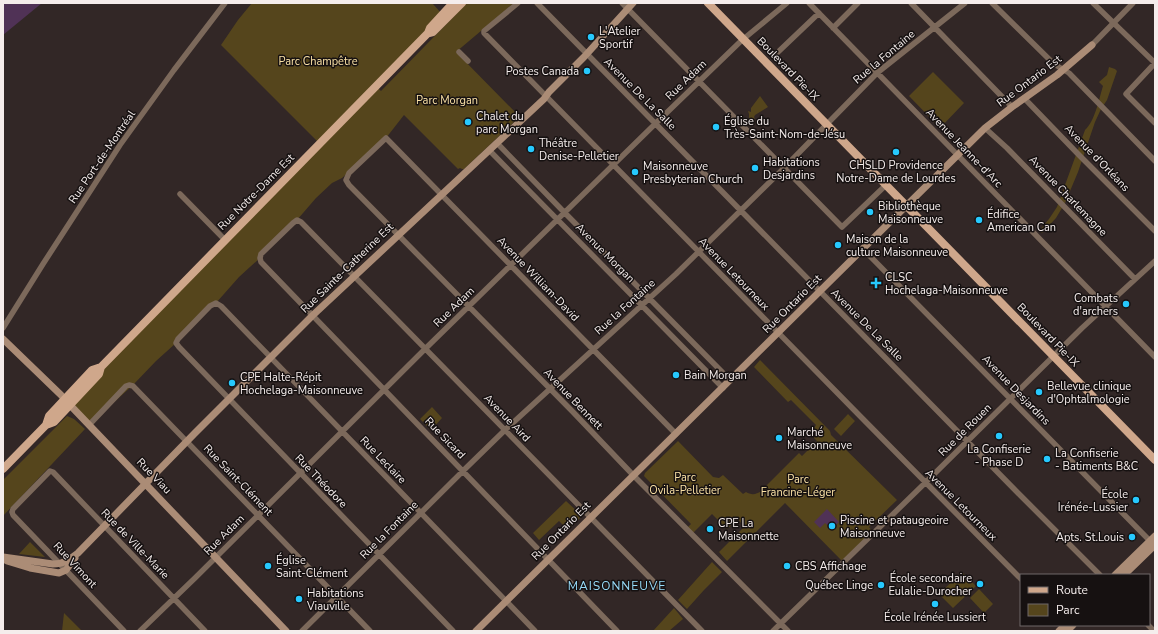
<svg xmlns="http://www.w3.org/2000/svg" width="1158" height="634" viewBox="0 0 1158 634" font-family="'Nunito Sans',sans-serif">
  <rect width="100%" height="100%" fill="#322726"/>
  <path fill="#55451c" d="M252,3H432L444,16L318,142L221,45L238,20Z
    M467,3H514L456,52L516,113L514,115L517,118L515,121L464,169H462L460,168L458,169L404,115L386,138L342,178L332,183L316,198L297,220L260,258L239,277L216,303L176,343L156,361L133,385L89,425L70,405L108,359L376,86L381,91Z
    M1109,67L1115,69L1117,71L1107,100L1101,109L1095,122L1078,172L1065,203L1056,218L1042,233L1039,231L1049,219L1057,207L1085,130C1095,121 1099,99 1103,86L1099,82L1107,75Z
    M933,72L964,103L940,128L909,96Z
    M760,96L768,107L755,115L754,117L755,119L753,118L749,119V114L748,111L751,112V108Z
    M760,360L830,431L831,435L897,500L869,527L874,533L843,562L785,503L727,561L719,552L744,527L738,519L727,529L712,514L692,534L686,529L691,524L644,476L645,473L678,441L713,477L719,478L723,475L743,494L746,492C751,495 756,495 761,491L799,453L802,456L817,441L814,438L816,433L814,428L816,425L791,400L788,402L754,367Z
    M432,407L442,418L431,430L420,419Z
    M848,414L855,421L841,436L834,429Z
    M67,416L74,419L85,429L3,516V480Z
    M566,501L580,514V518L568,530L559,521L539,540L533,533Z
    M30,542L45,557L19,554Z
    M712,562L722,572L704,590L687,609L678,600Z
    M962,572L976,586L953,608L939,594Z
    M979,589L993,604L984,613L970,598Z
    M674,608L683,619L669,631H653Z
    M64,613L82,631H62Z"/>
  <path fill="#503256" d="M3,3H42L3,35Z
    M827,509L839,522L832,529L825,523L820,528L814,522Z"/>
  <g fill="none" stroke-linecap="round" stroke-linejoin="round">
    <path stroke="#7c695b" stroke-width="5.5" d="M518,3L484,31V33L860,416L1021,579
      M537,3L1020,495L1100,575
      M622,3L842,227L886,185
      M809,3L1155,357
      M911,3L1012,107
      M992,3L1054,64L1069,73L1155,161
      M1093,3L1155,63
      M833,28L858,3
      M1092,45L1133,3
      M459,52L468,61
      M777,53L819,13
      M1155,63L1126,94L1155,123
      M1024,98L1079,155L1155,231
      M985,128L1007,148L1135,279
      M497,143L562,210L730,380
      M489,150L723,388
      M180,194L225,240
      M863,249L1152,543
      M3,328L43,264L120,145L174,70L225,3
      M89,425L126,386L129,385L133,386L370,631
      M676,434L386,138L349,173L346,180L349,185L573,412L634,476L788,631
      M1148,625L1154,631
      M124,631L13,515L12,512L13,509L50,471L53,472L205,631
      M140,631L195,578L425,349L514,262L655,124L741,41L787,3
      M302,631L466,468L505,430L676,274L781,171L877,73L965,3
      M453,631L179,347L176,343L178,339L210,306L216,303L221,306L535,631
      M617,631L261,262L260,258L261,254L293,223L297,220L301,222L702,631
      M773,631L925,483L1082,328L1155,261"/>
    <path stroke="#ab8c76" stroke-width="7" d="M3,339L61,395L70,405L286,631
      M3,557L53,564C64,564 70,559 78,553L194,434L312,316L544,99L549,92L584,57L633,3
      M7,561L30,568L59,573L66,570L75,558
      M1115,575L1155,536
      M1124,575L1155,545
      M476,631L985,128L1012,107L1057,75L1092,45
      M1059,631L1065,625
      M1067,631L1073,625"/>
    <path stroke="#cfa78b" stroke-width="8" d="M708,3L1155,460
      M429,33L433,32L462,3
      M46,425L49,416L92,370L101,367L428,33L430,28L453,3
      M3,469L46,425L54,422L99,374L101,367"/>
  </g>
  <g fill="#26c9fe" stroke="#161111" stroke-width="1.5">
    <circle cx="591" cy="37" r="4"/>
    <circle cx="587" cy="71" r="4"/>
    <circle cx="468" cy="122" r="4"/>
    <circle cx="716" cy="127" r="4"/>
    <circle cx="531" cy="149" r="4"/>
    <circle cx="896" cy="152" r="4"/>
    <circle cx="755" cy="168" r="4"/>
    <circle cx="635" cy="172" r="4"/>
    <circle cx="870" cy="212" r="4"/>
    <circle cx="979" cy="220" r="4"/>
    <circle cx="838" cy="245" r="4"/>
    <path d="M874 277h4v4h4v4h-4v4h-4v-4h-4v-4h4z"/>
    <circle cx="1126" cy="304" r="4"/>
    <circle cx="676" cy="375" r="4"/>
    <circle cx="232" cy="383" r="4"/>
    <circle cx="1039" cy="392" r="4"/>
    <circle cx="999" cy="436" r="4"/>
    <circle cx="779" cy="438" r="4"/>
    <circle cx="1047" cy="459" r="4"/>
    <circle cx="1136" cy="500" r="4"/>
    <circle cx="832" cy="526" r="4"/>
    <circle cx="710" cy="529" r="4"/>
    <circle cx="1132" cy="537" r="4"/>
    <circle cx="268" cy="566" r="4"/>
    <circle cx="787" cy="566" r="4"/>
    <circle cx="980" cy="584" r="4"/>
    <circle cx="881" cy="585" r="4"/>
    <circle cx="299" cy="599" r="4"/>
    <circle cx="935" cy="604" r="4"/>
  </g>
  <g text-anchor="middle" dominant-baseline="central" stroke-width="3" stroke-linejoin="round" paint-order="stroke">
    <g font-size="11" fill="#f5edec" stroke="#161111" text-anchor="start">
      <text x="599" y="31">L'Atelier<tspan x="599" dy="13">Sportif</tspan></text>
      <text x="579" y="71" text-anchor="end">Postes Canada</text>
      <text x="476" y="116">Chalet du<tspan x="476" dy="13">parc Morgan</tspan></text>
      <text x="724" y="121">Église du<tspan x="724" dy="13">Très-Saint-Nom-de-Jésu</tspan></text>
      <text x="539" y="143">Théâtre<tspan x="539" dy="13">Denise-Pelletier</tspan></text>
      <text x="763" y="162">Habitations<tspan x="763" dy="13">Desjardins</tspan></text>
      <text x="896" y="165" text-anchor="middle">CHSLD Providence<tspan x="896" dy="13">Notre-Dame de Lourdes</tspan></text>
      <text x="643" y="166">Maisonneuve<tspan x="643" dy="13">Presbyterian Church</tspan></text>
      <text x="878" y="206">Bibliothèque<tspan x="878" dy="13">Maisonneuve</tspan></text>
      <text x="987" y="214">Édifice<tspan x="987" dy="13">American Can</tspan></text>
      <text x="846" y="239">Maison de la<tspan x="846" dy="13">culture Maisonneuve</tspan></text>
      <text x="885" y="277">CLSC<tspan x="885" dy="13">Hochelaga-Maisonneuve</tspan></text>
      <text x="1118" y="298" text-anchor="end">Combats<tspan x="1118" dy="13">d'archers</tspan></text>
      <text x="684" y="375">Bain Morgan</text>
      <text x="240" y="377">CPE Halte-Répit<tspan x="240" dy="13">Hochelaga-Maisonneuve</tspan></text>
      <text x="1047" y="386">Bellevue clinique<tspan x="1047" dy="13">d'Ophtalmologie</tspan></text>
      <text x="787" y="432">Marché<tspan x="787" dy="13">Maisonneuve</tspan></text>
      <text x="999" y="449" text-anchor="middle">La Confiserie<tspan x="999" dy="13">- Phase D</tspan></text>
      <text x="1055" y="453">La Confiserie<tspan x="1055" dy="13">- Batiments B&amp;C</tspan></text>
      <text x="1128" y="494" text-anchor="end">École<tspan x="1128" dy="13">Irénée-Lussier</tspan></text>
      <text x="840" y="520">Piscine et pataugeoire<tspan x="840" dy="13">Maisonneuve</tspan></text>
      <text x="718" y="523">CPE La<tspan x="718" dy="13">Maisonnette</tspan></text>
      <text x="1124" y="537" text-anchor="end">Apts. St.Louis</text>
      <text x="276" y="560">Église<tspan x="276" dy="13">Saint-Clément</tspan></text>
      <text x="795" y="566">CBS Affichage</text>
      <text x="972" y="578" text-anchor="end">École secondaire<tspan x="972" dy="13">Eulalie-Durocher</tspan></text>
      <text x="873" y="585" text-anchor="end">Québec Linge</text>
      <text x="307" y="593">Habitations<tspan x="307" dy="13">Viauville</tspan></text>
      <text x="935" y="617" text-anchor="middle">École Irénée Lussiert</text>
    </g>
    <g font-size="11" fill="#f5edec" stroke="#161111">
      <text transform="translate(884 57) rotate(-40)">Rue la Fontaine</text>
      <text transform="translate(788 69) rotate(46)">Boulevard Pie-IX</text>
      <text transform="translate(686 80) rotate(-44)">Rue Adam</text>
      <text transform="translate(1029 81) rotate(-37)">Rue Ontario Est</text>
      <text transform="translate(640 94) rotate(45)">Avenue De La Salle</text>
      <text transform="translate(964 148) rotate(46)">Avenue Jeanne-d'Arc</text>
      <text transform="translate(102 157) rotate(-56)">Rue Port-de-Montréal</text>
      <text transform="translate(1097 158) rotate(46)">Avenue d'Orléans</text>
      <text transform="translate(256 192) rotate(-45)">Rue Notre-Dame Est</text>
      <text transform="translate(1068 196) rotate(46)">Avenue Charlemagne</text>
      <text transform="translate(605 253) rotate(45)">Avenue Morgan</text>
      <text transform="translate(347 268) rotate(-44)">Rue Sainte-Catherine Est</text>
      <text transform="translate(734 274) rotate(46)">Avenue Letourneux</text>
      <text transform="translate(538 279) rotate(46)">Avenue William-David</text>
      <text transform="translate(792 304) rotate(-45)">Rue Ontario Est</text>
      <text transform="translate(454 307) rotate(-44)">Rue Adam</text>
      <text transform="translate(625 307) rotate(-42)">Rue la Fontaine</text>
      <text transform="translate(867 325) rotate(45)">Avenue De La Salle</text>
      <text transform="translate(1048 335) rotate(46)">Boulevard Pie-IX</text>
      <text transform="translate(1016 390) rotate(46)">Avenue Desjardins</text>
      <text transform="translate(573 399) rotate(46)">Avenue Bennett</text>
      <text transform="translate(507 418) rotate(46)">Avenue Aird</text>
      <text transform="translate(965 430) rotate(-45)">Rue de Rouen</text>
      <text transform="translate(445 438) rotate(46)">Rue Sicard</text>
      <text transform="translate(383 460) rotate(46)">Rue Leclaire</text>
      <text transform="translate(154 476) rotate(46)">Rue Viau</text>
      <text transform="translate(238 480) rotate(46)">Rue Saint-Clément</text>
      <text transform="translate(321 481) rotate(46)">Rue Théodore</text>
      <text transform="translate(961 505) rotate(45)">Avenue Letourneux</text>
      <text transform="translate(389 530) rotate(-45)">Rue la Fontaine</text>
      <text transform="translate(561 531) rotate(-45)">Rue Ontario Est</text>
      <text transform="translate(224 535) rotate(-45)">Rue Adam</text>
      <text transform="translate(135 544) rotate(46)">Rue de Ville-Marie</text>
      <text transform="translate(75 565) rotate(47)">Rue Vimont</text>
    </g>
    <g font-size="11" fill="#fbe2a6" stroke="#161111">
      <text x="318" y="61">Parc Champêtre</text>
      <text x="447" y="100">Parc Morgan</text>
      <text x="685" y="477">Parc<tspan x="685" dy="13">Ovila-Pelletier</tspan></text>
      <text x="798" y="479">Parc<tspan x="798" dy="13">Francine-Léger</tspan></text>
    </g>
    <g font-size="12" letter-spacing="1" fill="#97dbf9" stroke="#161111">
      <text x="617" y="586">MAISONNEUVE</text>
    </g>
  </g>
  <rect width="1158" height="634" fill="none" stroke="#f5edec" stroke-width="8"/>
  <rect x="1020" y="574" width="130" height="52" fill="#161111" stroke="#6f6969"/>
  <rect x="1028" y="587" width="20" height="6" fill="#cfa78b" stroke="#6f6969"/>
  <text x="1056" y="594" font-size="12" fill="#f5edec">Route</text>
  <rect x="1028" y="604" width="20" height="12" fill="#55451c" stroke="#6f6969"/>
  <text x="1056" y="614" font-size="12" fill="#f5edec">Parc</text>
</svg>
